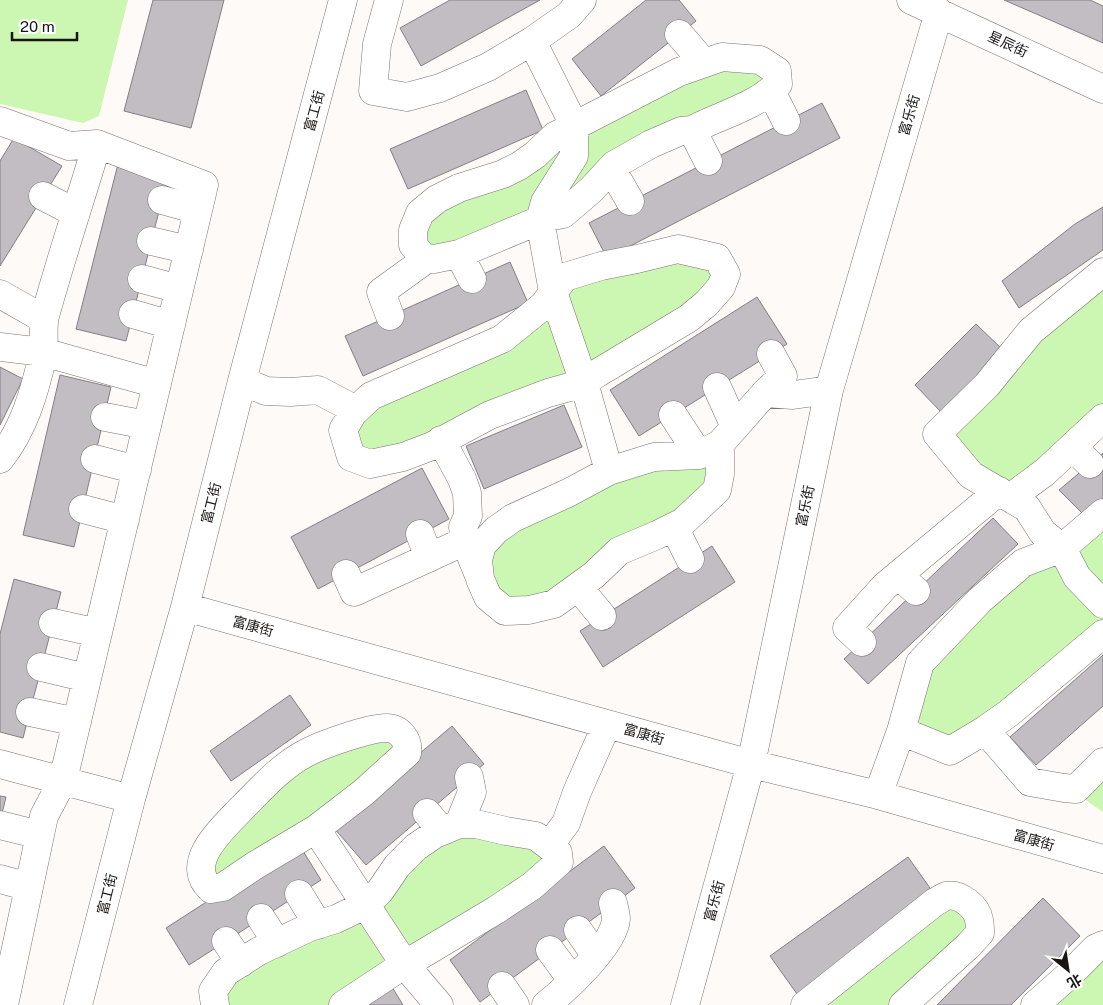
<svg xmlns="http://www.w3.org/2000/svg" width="1103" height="1005" viewBox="0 0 1103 1005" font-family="'Public Sans','Noto Sans SC',sans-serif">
  <rect width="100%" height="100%" fill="#fefaf8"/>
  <path fill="#ccf7b2" d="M0,0H128L99,116L83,123L0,104Z
    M723,59L776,72L589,189L547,201L577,125Z
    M572,128L538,219L426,255L423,215Z
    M714,260L718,285L585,377L555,292L602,268Z
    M1103,278V415L1011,493L943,434Z
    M545,309L582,382L440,439L352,456L354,414Z
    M715,454L712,487L600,562L520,607L490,594L486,547L588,486Z
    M1103,521V600L1066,549Z
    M1060,553L1103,610V631L950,746L908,728L923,668L982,604Z
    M385,731L402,753L223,885L206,863L281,773Z
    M1103,770V812L1087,801L1083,795Z
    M459,828L556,854L406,960L369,905L392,882Z
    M946,899L976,920L900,1005H808Z
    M364,910L401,965L339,1005H217L228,975Z
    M1103,948V1005H1041Z"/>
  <path fill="#c1bdc2" stroke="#837f84" d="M153,0H224L191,128L124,111Z
    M450,0H540L421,66L400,28Z
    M646,0H679L696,21L601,96L572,59Z
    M1004,0H1090L1103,6V43Z
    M526,90L543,130L408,189L390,149Z
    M822,103L840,138L607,258L589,223Z
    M14,138L62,166L0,266V161Z
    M118,164L168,176L126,341L76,329Z
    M1103,207V250L1019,308L1002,281L1075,224Z
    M510,262L528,303L363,376L345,336Z
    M757,297L787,344L639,436L610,390Z
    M976,324L1003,350L941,412L915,385Z
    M0,367L23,379L0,425Z
    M60,375L111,387L74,547L23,535Z
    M564,405L582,447L484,489L466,446Z
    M1103,453V502L1086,517L1059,490Z
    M422,468L449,519L318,589L291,537Z
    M993,518L1018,544L868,684L844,659Z
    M712,546L735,582L603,667L580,631Z
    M14,579L61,592L23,738L0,732V634Z
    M1103,655V706L1036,765L1010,737Z
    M290,695L311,725L231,781L210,751Z
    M452,726L484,764L366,865L333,827Z
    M0,796L6,797L0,822Z
    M298,843L321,880L189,965L166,928Z
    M604,846L635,888L480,1002L450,960Z
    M908,857L935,895L797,994L770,956Z
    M1043,898L1080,936L1011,1005H937Z
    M389,982L403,1005H353Z"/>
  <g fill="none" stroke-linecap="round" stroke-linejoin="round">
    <defs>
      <path id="minor" d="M389,0L377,44L373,91L407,97L440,88L488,67L532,41L569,15L582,0
        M911,0L1103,89
        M679,34L704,63
        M532,41L574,125V156L545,202L540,220L553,292L584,383L596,374L689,318L707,303L721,287L726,274L717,258L678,249L637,259L601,266L565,277L553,292L544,305L502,339L371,396L353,413L343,430L351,457L370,464L403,457L432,446L490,415L548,393L584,383L609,471
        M722,57L760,60L777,71L778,84C755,107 720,115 692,130L681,131L651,144L614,165L591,190L563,214L547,217L459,254L434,259L424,258L413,245V230L420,213L437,199L459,188L503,174L519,166L535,155L555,136L679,72Z
        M771,91L786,121
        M0,121L69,146L97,144L204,185L63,780L44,816L4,1005
        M692,130L708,161
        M611,168L630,201
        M43,196L76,213
        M162,200L198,210
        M151,241L189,250
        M459,254L472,279
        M1103,272L1031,331L987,385L937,434L971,475L1027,508L1043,533L1062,548L1077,577L1103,604
        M142,279L179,289
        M0,294L44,319
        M133,314L171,325
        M390,316L381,292L428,258
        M0,347L43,352L157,384
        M242,381L266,391L290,392L318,390L356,410
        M717,387L735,427
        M765,393L783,376L771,354
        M673,415L699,455
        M105,417L147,425
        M441,440L462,479L467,493L468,516L463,527L465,541
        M720,444L699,455L654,457L609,471L568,493L513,518L496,530L482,545L478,560L480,579L488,597L505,611L529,610L554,604L594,575L619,551L657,535L683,522L717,490L720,474V444L765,393L793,395L829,390
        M1072,447L1090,464
        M0,459C24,429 35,391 43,354C45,341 42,328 45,316C61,258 80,201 97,144
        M95,459L137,470
        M1010,498L1045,472L1103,418
        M83,509L125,520
        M674,527L690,559
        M420,534L429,558
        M346,574L354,592L465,541L478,573
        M898,575L916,591
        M578,587L602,616
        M185,607L751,764L878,795L1103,859
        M53,623L98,633
        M862,642L847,628L885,586L999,491
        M41,667L87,678
        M30,712L77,722
        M985,730L1030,782L1064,788L1076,789L1103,762
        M901,731L950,751L985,730L1009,713L1103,634
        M0,764L131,799
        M878,795L901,731L920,663L980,600L1023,563L1062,548L1103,513
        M427,813L442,831
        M459,824L472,792L469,777
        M0,825L40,835
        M316,829L254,866L223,887L211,889C182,863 224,827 242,808C262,788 280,767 306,753C321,745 368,728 386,728C400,728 409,740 407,753L364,792L316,829L405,965L439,1005
        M549,846L566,823L577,792L607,724
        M0,879L29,887
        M299,894L318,925
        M261,918L277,943
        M578,930L596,956
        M226,941L241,963
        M550,950L572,980
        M502,986L515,1005
        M78,1005L131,799L185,607L242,381L343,0
        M215,1005L213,991L226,972L259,951L310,927L336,919L365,905L380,891L397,866L416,847L435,834L459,824H476L506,831L536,836L558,853L559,862L532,886L496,910L399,968L343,1005
        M546,1005C566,989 614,945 616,919C616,914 614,908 613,903
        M685,1005L751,764L829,390L939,12
        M805,1005L935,902C939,900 943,897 946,896C960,893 977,907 979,920C980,924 980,929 980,933L968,946L903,1005
        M1035,1005L1069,975L1096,948L1103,945"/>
    </defs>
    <use href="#minor" stroke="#7a7471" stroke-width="29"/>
    <use href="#minor" stroke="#fff" stroke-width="28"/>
  </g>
  <g text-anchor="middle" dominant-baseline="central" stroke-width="4.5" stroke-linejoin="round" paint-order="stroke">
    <g font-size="14" fill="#181615" stroke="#fff">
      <text transform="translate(1008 44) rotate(25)">星辰街</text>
      <text transform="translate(314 111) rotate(-75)">富工街</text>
      <text transform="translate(909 115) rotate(-74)">富乐街</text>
      <text transform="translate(211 503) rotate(-76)">富工街</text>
      <text transform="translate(805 506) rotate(-78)">富乐街</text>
      <text transform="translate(253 626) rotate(15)">富康街</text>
      <text transform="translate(644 734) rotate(16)">富康街</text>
      <text transform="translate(1034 840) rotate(16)">富康街</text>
      <text transform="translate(107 894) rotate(-76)">富工街</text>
      <text transform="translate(714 901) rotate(-75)">富乐街</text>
    </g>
  </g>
  <g transform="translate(1068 970) rotate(150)" stroke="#ffffff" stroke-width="4" paint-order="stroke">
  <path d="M0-4L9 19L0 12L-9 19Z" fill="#181615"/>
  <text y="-8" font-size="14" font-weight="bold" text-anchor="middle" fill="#181615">北</text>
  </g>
  <path d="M12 32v8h65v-8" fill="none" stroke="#181615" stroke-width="2.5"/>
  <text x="20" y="32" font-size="15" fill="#181615" stroke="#ffffff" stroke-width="4" paint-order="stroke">20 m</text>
</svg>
